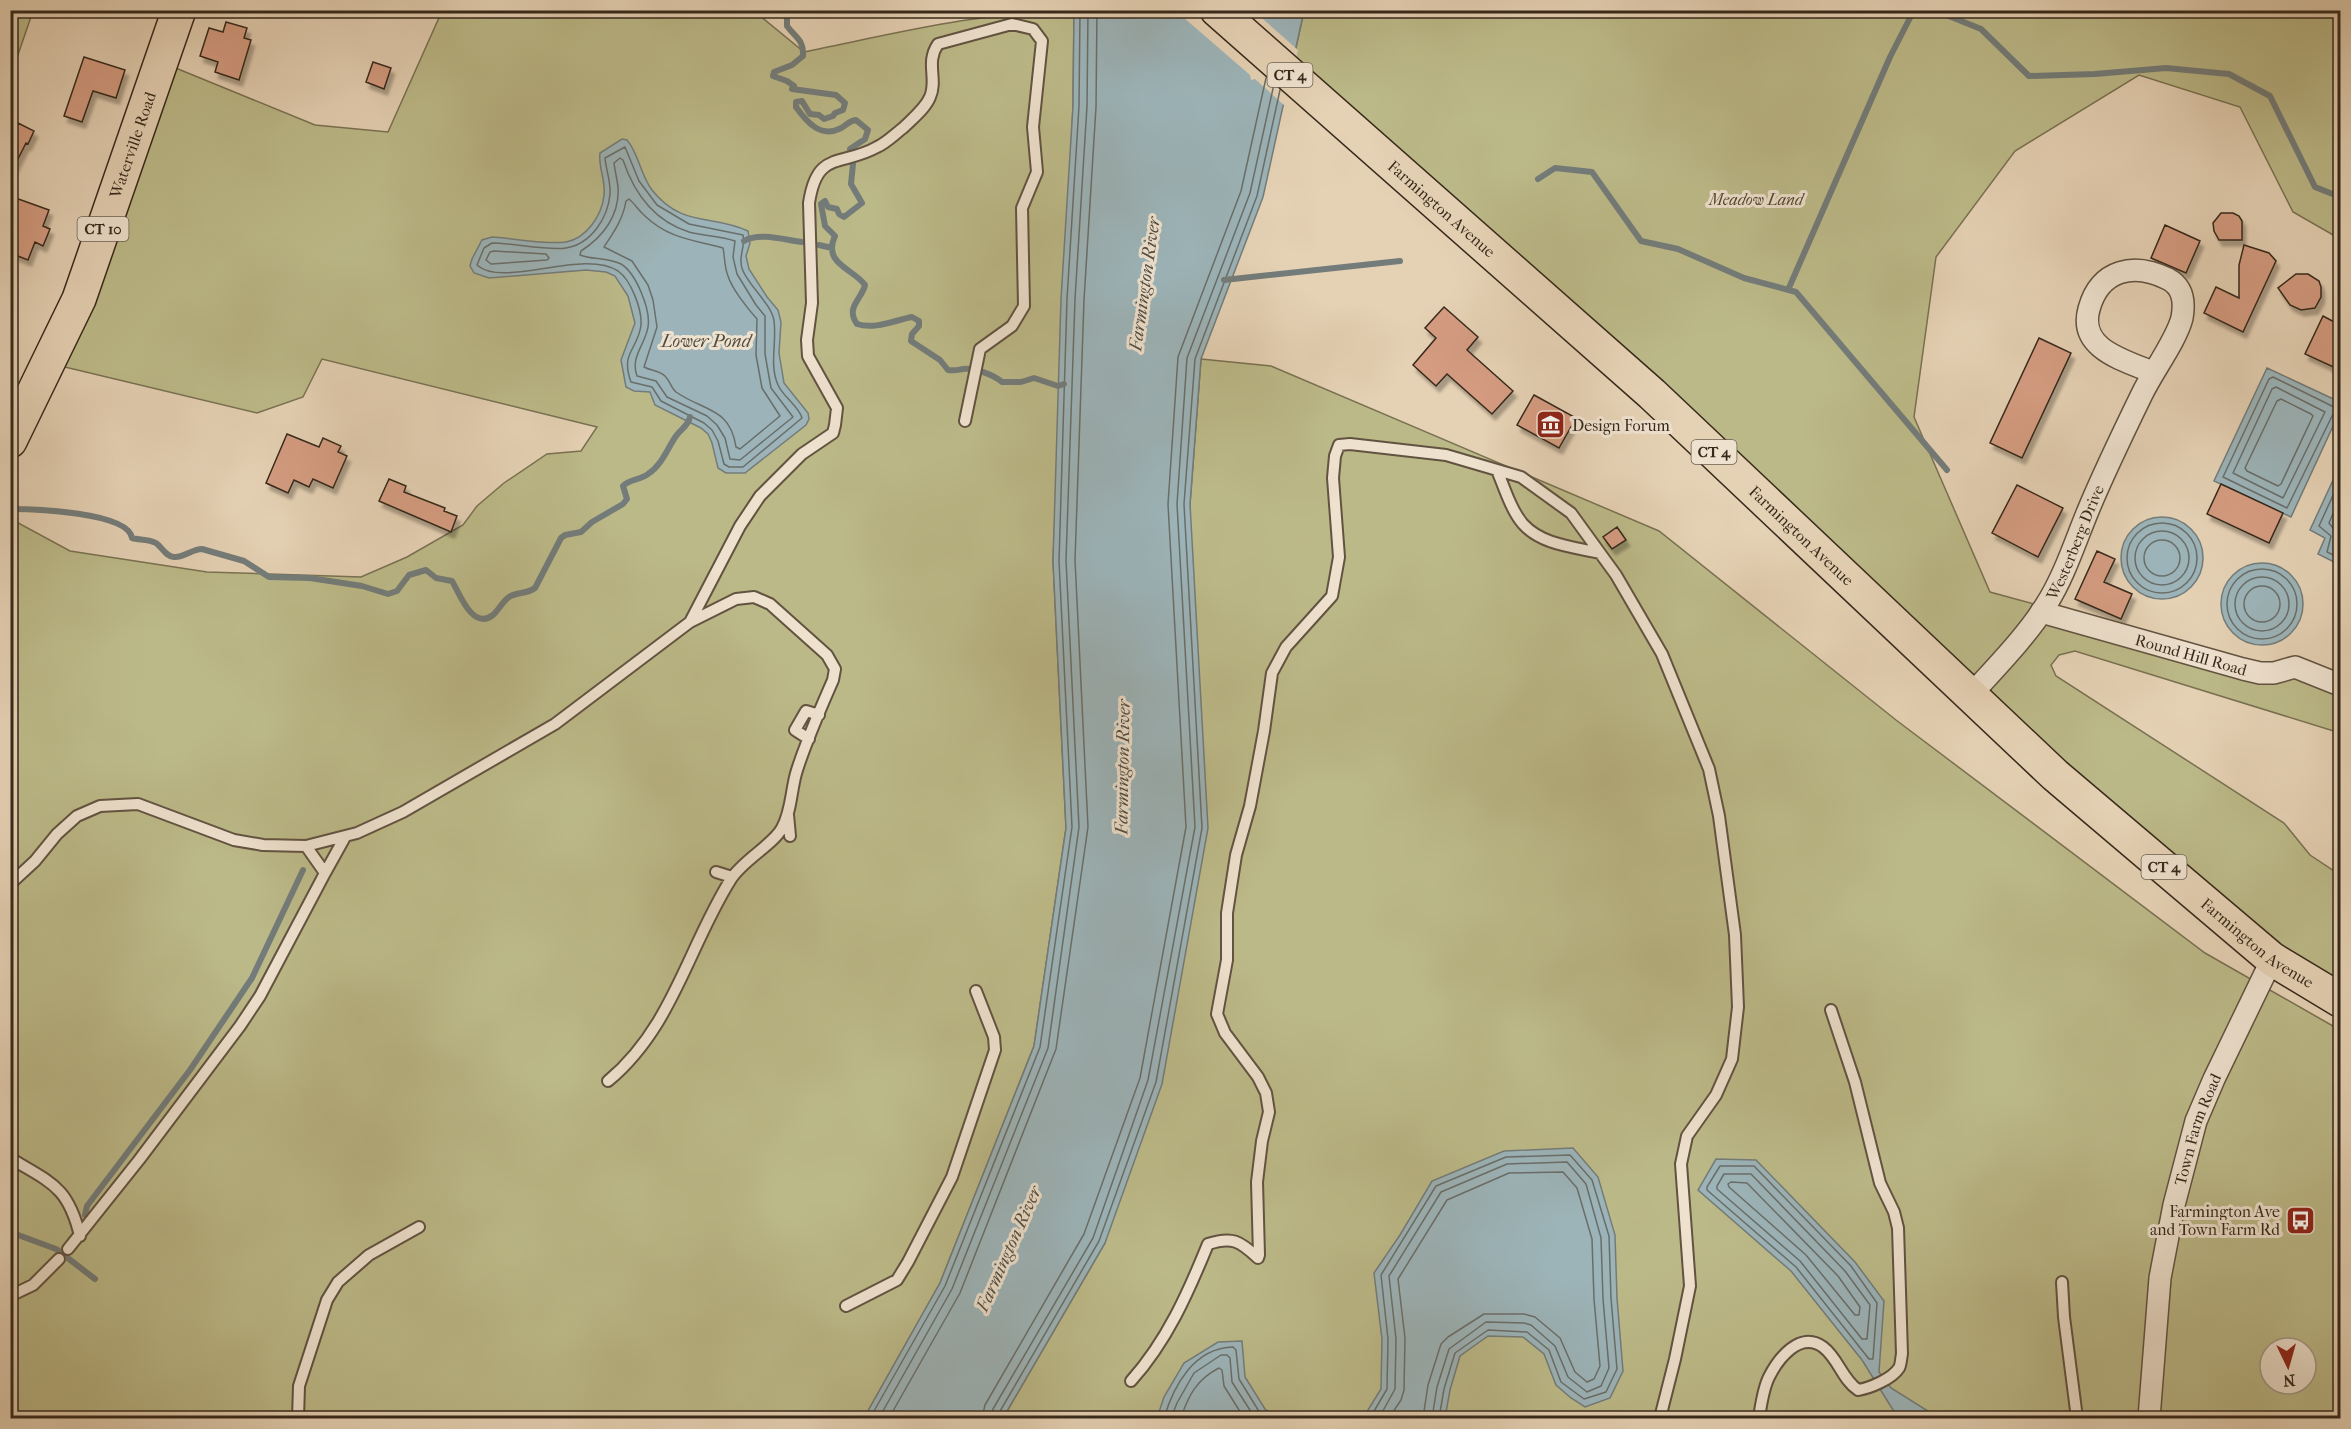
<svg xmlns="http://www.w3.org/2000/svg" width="2351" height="1429" viewBox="0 0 2351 1429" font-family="'IM FELL French Canon',serif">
  <defs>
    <filter id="shadow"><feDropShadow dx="3.5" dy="6" stdDeviation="1.5" flood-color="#0004"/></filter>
  </defs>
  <rect width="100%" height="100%" fill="#e5d1b4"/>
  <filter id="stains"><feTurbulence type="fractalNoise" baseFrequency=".00333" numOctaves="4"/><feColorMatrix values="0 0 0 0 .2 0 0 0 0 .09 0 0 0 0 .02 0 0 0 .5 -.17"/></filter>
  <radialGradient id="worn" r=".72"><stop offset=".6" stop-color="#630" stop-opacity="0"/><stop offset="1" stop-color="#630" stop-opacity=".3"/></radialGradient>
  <path fill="#bcb988" stroke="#797152" stroke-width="1.5" fill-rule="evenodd" d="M11,10L33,11L11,75L10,11Z
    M442,11H754L804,52C893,34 983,11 1074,11L1073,106L1053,561L1066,828L1034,1046L940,1283L864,1418H11V519L70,551L207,572L361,577L407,557L463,525L477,506L504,483L547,454L581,451L597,427L322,359L303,397L257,413L48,363L161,62L315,125L388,132Z
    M1304,11H2340V239L2293,212L2240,107L2139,75L2015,151L1936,257L1914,417L1990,592L2340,687V733L2075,651L2059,655L2051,665L2056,676L2284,823L2310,855L2340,875V1000L2294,973L1290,75Z
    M1201,359L1271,366L1659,531L1896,720L2205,953L2340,1030V1418H1003L1105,1243L1190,504ZM2270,1348H2306V1384H2270Z"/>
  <path fill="#9cb4b9" stroke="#737c7a" stroke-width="1.5" d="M1074,11H1304L1263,197L1201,359L1190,504L1208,828L1162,1084L1105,1243L1003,1418H864L940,1283L1034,1046L1066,828L1053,561L1061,299L1073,106Z
    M622,139L627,140C639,154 640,174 652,190C682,228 712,214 748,231L750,243L746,256L749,269L767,297L778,310L781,322L779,353L784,383L808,413L809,419L806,425L745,473H726L718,468L712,443L708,434L701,428L655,405L650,392L634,391L626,387L621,360L635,323L628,296L615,276L606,272L586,270L489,278L474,273L470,266L472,259L482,240L492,237C511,238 549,245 566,242C587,238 602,215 604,195C606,181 598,167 600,153Z
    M2267,368L2340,402V411L2291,517L2214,481Z
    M2340,465V565L2318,554L2325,538L2310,530Z
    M2121 558a41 41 0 1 1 82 0a41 41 0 1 1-82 0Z
    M2221 604a41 41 0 1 1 82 0a41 41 0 1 1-82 0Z
    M1573,1148L1598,1177L1615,1235L1617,1298L1623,1371L1610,1398L1585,1407L1571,1398L1556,1385L1544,1354L1523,1337L1488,1336L1460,1356L1450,1390L1445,1418H1363L1381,1389L1382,1339L1374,1273L1400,1235L1432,1181L1504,1151Z
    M1716,1159L1756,1160L1855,1262L1884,1301L1879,1372L1891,1388L1939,1418H1898L1862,1360L1791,1271L1698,1190Z
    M1242,1341L1245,1377L1265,1409L1278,1418H1157L1164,1397L1184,1363L1218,1342Z"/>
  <path fill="#e5d1b4" d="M1176,11H1254L1298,50L1286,107L1255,79L1251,80L1250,75Z"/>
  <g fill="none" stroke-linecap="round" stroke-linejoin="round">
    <path stroke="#696e6a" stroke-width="1.5" d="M625,147L639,181L657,205L689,224L743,235C746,247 737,257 743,271C750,287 772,305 774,321C777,342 769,365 778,385C784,398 798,405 802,418L743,467H729L724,464L718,441L712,430L704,423L661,401L652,387L631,382C620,352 638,350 641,325C642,309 631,280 618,271C583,248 503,289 477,265L484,248L492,243C513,243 548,251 566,248C591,244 608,218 610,194C611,182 606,170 605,158Z
      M620,158L623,160C634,193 654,221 689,232C704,236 720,236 735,241L733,257L737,274L756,305L765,316V354L771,388L793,417L740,460L730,459L725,438L717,425L707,416L667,397L656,381L637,376C630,357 645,345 648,327C651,310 636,273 621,264C607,257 592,260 580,255L581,251C603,237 620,215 618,187C617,179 615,171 614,163Z
      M629,199C635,204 639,211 645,216C669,239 694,240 723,248C725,257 724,266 728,276C732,289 748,309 757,319L756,355L762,388L780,416L740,449L736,447C730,407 703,411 676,392C671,388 670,381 665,376C659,370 651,371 644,367L657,327L653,300L648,285L632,261L604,247C614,232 623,219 626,201Z
      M494,251L546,254L549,258L547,260L491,264L486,260L490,252Z
      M2273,377L2336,408L2287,508L2223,477L2269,379Z
      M2276,387L2325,412L2283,498L2233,473L2272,389Z
      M2281,399L2311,414L2313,416L2281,484L2278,486L2247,471L2245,468L2277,401Z
      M2340,480L2319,526L2331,536L2327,552L2340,558
      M2340,497L2329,523L2337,533V547L2340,550
      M2127 558a35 35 0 1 1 70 0a35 35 0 1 1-70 0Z
      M2135 558a27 27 0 1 1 54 0a27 27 0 1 1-54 0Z
      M2144 558a18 18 0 1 1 36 0a18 18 0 1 1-36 0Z
      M2227 604a35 35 0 1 1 70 0a35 35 0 1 1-70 0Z
      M2235 604a27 27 0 1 1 54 0a27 27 0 1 1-54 0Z
      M2244 604a18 18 0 1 1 36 0a18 18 0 1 1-36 0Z
      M1720,1166H1754L1851,1266L1877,1303L1873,1359H1869L1796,1267L1707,1190V1187Z
      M1724,1174H1751L1845,1271L1870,1305L1867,1339H1862L1800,1261L1717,1189V1186Z
      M1731,1182L1747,1183L1838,1276L1860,1307L1859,1315H1855L1806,1255L1729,1187L1728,1184Z
      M870,1418L945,1286L1040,1047L1072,827L1059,561L1067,299L1079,106L1080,10
      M879,1418L952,1289L1048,1048L1079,827L1066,560L1075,299L1087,106L1088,10
      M889,1418L960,1293L1056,1049L1088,827L1075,560L1084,300L1096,107L1097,10
      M982,1418L985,1405L1084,1234L1140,1078L1186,827L1168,504L1178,357L1241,191L1266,78
      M991,1418L993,1409L1093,1238L1148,1080L1195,827L1177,504L1187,358L1250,193L1274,84
      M998,1418L999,1413L1099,1241L1156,1082L1202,828L1184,504L1195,359L1257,196L1280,90
      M1164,1418C1174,1385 1194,1348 1233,1347L1236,1350L1239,1379L1260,1413L1267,1418
      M1171,1418L1177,1403L1194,1373L1221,1355H1227L1230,1358L1232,1382L1255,1418
      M1181,1418C1188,1396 1197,1379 1219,1368L1222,1370L1224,1386L1244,1418
      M1370,1418L1387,1389L1388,1339L1381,1275L1436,1186L1506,1157L1570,1155L1592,1180L1609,1236L1611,1298L1617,1369L1606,1392L1584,1399L1561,1382L1549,1350L1527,1332L1488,1330L1455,1353L1444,1389L1439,1418
      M1379,1418L1395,1389L1396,1339L1389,1276L1441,1192L1507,1164L1567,1162L1586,1184L1601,1238L1603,1299L1609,1368L1601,1386L1587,1392L1568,1377L1555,1346L1531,1325L1524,1323L1486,1322L1449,1349L1437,1387L1432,1418
      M1389,1418L1401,1400L1404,1390L1405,1338L1398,1279L1447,1200L1509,1173L1563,1172L1577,1188L1592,1239L1594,1299L1600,1366L1594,1379L1587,1382L1575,1372L1560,1338L1535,1317L1524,1314H1484L1448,1337L1441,1344L1428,1385L1423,1418"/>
    <path stroke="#737c7a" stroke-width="6" d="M783,10L787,19V26C796,38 804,40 803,56L792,65L774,72L773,76L787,81L794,86L792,89L836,95L845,103L843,110L835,113L833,116L824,119L819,115L810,114L802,101L796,102V107C806,121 820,138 839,129C846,126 848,121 856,120L868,130L865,139L850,149L853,164L851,184L862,203L844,217L839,214L837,209L828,207L825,201L821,204L825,226L835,236C822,264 854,269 865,285C862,299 845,307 857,324C875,330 895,320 912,317L919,321V326L912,334L911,341L940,360L948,370C955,371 957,370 963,369C973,367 994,375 1002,382H1021L1034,378L1058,386L1064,384
      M1934,10L1981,29L2029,76L2095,74L2166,68L2229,74L2270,96L2315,187L2340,197
      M1538,179L1555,168L1592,172L1641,241L1678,249L1744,278L1796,292L1947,470
      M744,241C759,232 785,240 802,242
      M819,245L832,248
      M1224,280L1400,261
      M1788,290L1890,57L1914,10
      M10,509C33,509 128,512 132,538C139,540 149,539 156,543C162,547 165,556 174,557C184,558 192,549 202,549L244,561L269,577L310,578L362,586L388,594L397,591L409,575L426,570L436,578L452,581C459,592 472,631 493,615C499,610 502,602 509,597C517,592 527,594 535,588L561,538L565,535L581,532L592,522L623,504L627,499L623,486C629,479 641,480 648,474C662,465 667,449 676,436C681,429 688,426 690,417
      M85,1215L87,1206L190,1070L252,978L303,870
      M10,1232L56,1249L95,1279"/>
  </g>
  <path fill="#d59c81" stroke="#36291b" stroke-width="1.5" filter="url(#shadow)" d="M226,22L247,28L244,38L251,40L239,80L215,72L218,62L200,56L209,28L223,32Z
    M84,57L125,70L116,98L93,91L82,122L64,116Z
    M373,62L391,68L384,89L366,82Z
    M18,123L34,131L28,144L26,143L10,175V139Z
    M10,196L49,210L43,226L50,229L43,246L35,242L28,260L10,253Z
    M2221,213H2233L2239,216L2242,221V240H2219L2214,231L2213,223Z
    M2165,225L2200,241L2186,273L2151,258Z
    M2244,245L2269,253L2276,261L2243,332L2204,313L2216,287L2239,298V265Z
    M2296,274H2308L2319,281L2321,287V297L2315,308L2301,310L2290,305L2278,288Z
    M1444,307L1478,337L1467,350L1513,391L1492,414L1447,374L1436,386L1413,365L1436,338L1425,328Z
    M2323,316L2340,325V370L2305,354Z
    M2039,338L2071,353L2022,458L1990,443Z
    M1534,395L1576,418L1559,448L1517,425Z
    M287,434L319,447L323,438L341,446L338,452L347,456L333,488L313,479L309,487L294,480L288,493L266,483Z
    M389,479L406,486L404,492L445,508L444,511L457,516L451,532L379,501Z
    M2221,484L2283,513L2269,543L2207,514Z
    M2017,485L2063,508L2038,557L1992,533Z
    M1617,527L1626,540L1612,549L1603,537Z
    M2097,551L2115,559L2104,582L2132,594L2121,619L2075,599Z"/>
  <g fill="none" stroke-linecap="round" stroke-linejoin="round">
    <defs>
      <path id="service" d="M1497,470C1504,487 1511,510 1523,524C1542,545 1574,547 1600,553
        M690,622L740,526L760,496L802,454L833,433L835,425L837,408L808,356L807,340L812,303L809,203C817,149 842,167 877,147C886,143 895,134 903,128C912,119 925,109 930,97C938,79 925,63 938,44L1012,24L1033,29L1042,41L1033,127L1037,172L1022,208L1024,306L1012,326L980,349L965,421
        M809,739L795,730L806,711L819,715
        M788,815L790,836
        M716,872L732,877
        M325,873L345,837
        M10,884L35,861L57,834L77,816L100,806L138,804L234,840L263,845L306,846L357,833L403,812L555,724L690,622L736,599L754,597L770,604L827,655L835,669L833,680C820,710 807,739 797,770C791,788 792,810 782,828C774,844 743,860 731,879C688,947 673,1027 608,1081
        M10,1158C51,1183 68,1186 80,1236
        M68,1249L139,1160L240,1026L260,996L325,873L306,846
        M2062,1282L2064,1317L2077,1418
        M10,1296L33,1285L59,1259
        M846,1306L897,1280L908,1262L952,1177L995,1050L994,1037L976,991
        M1131,1381C1167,1341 1188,1293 1208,1244C1232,1236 1240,1241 1258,1258L1259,1255L1257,1182L1262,1141L1269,1112L1266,1093L1258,1077L1225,1033L1217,1014L1227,960V913L1236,855L1250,806L1264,731L1272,673L1286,647L1332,596L1339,557L1333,478L1335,456L1339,445L1350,444L1446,455L1521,477L1571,513L1616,575L1662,654L1709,769L1719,816L1735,935L1738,1007L1732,1059L1716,1095L1687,1136L1681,1164L1690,1286L1675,1359L1660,1418
        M298,1418L299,1386L327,1300L338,1282L369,1255L419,1227
        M1759,1418C1761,1405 1763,1389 1769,1377C1778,1359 1800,1330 1823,1347C1838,1358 1842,1379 1858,1390C1870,1388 1892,1379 1899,1368C1901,1365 1901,1358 1902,1354L1898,1228L1894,1212L1880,1183L1855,1082L1831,1010"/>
      <g id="minor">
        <path id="s1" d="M2041,612L2243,669L2260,673H2274L2295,667L2340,685"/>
        <path id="s2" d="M1970,696C1996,667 2025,638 2046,605C2065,575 2076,539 2090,506C2106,468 2124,431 2142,394C2153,371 2176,341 2182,318C2185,301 2183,287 2168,279C2134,262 2100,269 2089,309C2078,349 2124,360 2152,372"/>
        <path id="s3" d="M2149,1418L2160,1278L2174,1205L2196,1121L2214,1079L2272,959"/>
      </g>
      <g id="primary">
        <path id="s4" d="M1217,10L1652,394L2055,775L2272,959L2340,1000"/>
      </g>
      <g id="trunk">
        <path id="s5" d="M10,441L79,299L179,10"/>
      </g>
    </defs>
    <use href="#service" stroke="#625341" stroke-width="14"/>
    <use href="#minor" stroke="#625341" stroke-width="24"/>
    <use href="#primary" stroke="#36291b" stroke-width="36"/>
    <use href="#trunk" stroke="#36291b" stroke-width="36"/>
    <use href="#service" stroke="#eee1ce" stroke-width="10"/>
    <use href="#minor" stroke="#eee1ce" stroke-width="21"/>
    <use href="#primary" stroke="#e5d1b4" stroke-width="33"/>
    <use href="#trunk" stroke="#e5d1b4" stroke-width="33"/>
  </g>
  <defs>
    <symbol id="museum-square" viewBox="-11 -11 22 22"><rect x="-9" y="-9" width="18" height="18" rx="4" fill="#8f2418" stroke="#eee1ce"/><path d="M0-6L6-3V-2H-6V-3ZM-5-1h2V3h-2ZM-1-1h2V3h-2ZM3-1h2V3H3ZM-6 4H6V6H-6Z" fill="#fff"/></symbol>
    <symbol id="bus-square" viewBox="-11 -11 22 22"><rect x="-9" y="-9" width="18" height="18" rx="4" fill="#8f2418" stroke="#eee1ce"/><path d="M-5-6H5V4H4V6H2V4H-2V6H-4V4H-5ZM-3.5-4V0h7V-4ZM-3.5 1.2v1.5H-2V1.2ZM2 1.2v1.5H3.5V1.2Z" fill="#fff"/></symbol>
  </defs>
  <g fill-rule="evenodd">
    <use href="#museum-square" x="1534" y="408" width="33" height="33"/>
    <use href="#bus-square" x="2284" y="1204" width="33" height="33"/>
  </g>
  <g text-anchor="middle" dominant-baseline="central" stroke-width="6" stroke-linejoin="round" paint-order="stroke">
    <g fill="#eee1ce" stroke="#6d6051" stroke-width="1.5">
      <rect x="1267.5" y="63" width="45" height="24" rx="4.5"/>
      <rect x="77.5" y="217" width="51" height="24" rx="4.5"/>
      <rect x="1691.5" y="440" width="45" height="24" rx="4.5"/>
      <rect x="2141.5" y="855" width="45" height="24" rx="4.5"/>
    </g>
    <g font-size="15" font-weight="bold" fill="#36291b">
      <text x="1290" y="75">CT 4</text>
      <text x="103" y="229">CT 10</text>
      <text x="1714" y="452">CT 4</text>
      <text x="2164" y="867">CT 4</text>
    </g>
    <g font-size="16" fill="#36291b" stroke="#eee1ce">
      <text stroke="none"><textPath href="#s5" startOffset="321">Waterville Road</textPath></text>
      <text stroke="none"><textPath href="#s4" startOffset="300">Farmington Avenue</textPath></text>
      <text stroke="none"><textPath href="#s4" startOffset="786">Farmington Avenue</textPath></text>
      <text stroke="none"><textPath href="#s2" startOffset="188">Westerberg Drive</textPath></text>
      <text stroke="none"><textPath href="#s1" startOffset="156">Round Hill Road</textPath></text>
      <text stroke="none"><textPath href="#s4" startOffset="1398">Farmington Avenue</textPath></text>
      <text stroke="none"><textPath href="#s3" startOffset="294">Town Farm Road</textPath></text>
    </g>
    <g font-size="16" font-style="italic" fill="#514631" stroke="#eee1ce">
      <text x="1756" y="199">Meadow Land</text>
    </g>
    <g font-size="16" fill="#36291b" stroke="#eee1ce" text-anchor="start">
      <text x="1572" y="425">Design Forum</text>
      <text x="2280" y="1211" text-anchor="end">Farmington Ave<tspan x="2280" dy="18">and Town Farm Rd</tspan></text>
    </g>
    <g font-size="18" font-style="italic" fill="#504c42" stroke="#eee1ce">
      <text transform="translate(1145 284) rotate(-82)">Farmington River</text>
      <text x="706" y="341">Lower Pond</text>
      <text transform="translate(1123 767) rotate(-89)">Farmington River</text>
      <text transform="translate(1009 1249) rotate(-66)">Farmington River</text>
    </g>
  </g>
  <rect width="2351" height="1429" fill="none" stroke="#e5d1b4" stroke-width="36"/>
  <rect x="12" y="12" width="2327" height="1405" fill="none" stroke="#36291b" stroke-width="3"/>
  <rect x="18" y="18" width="2315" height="1393" fill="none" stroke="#36291b" stroke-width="1.5"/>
  <g transform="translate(2288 1366) rotate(175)"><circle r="28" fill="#eee1ce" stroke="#a49786" stroke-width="1.5"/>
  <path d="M0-4.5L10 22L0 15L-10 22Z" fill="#8f2418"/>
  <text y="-9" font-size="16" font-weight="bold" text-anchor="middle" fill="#36291b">N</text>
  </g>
  <rect width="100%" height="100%" filter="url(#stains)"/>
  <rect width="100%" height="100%" fill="url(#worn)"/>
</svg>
